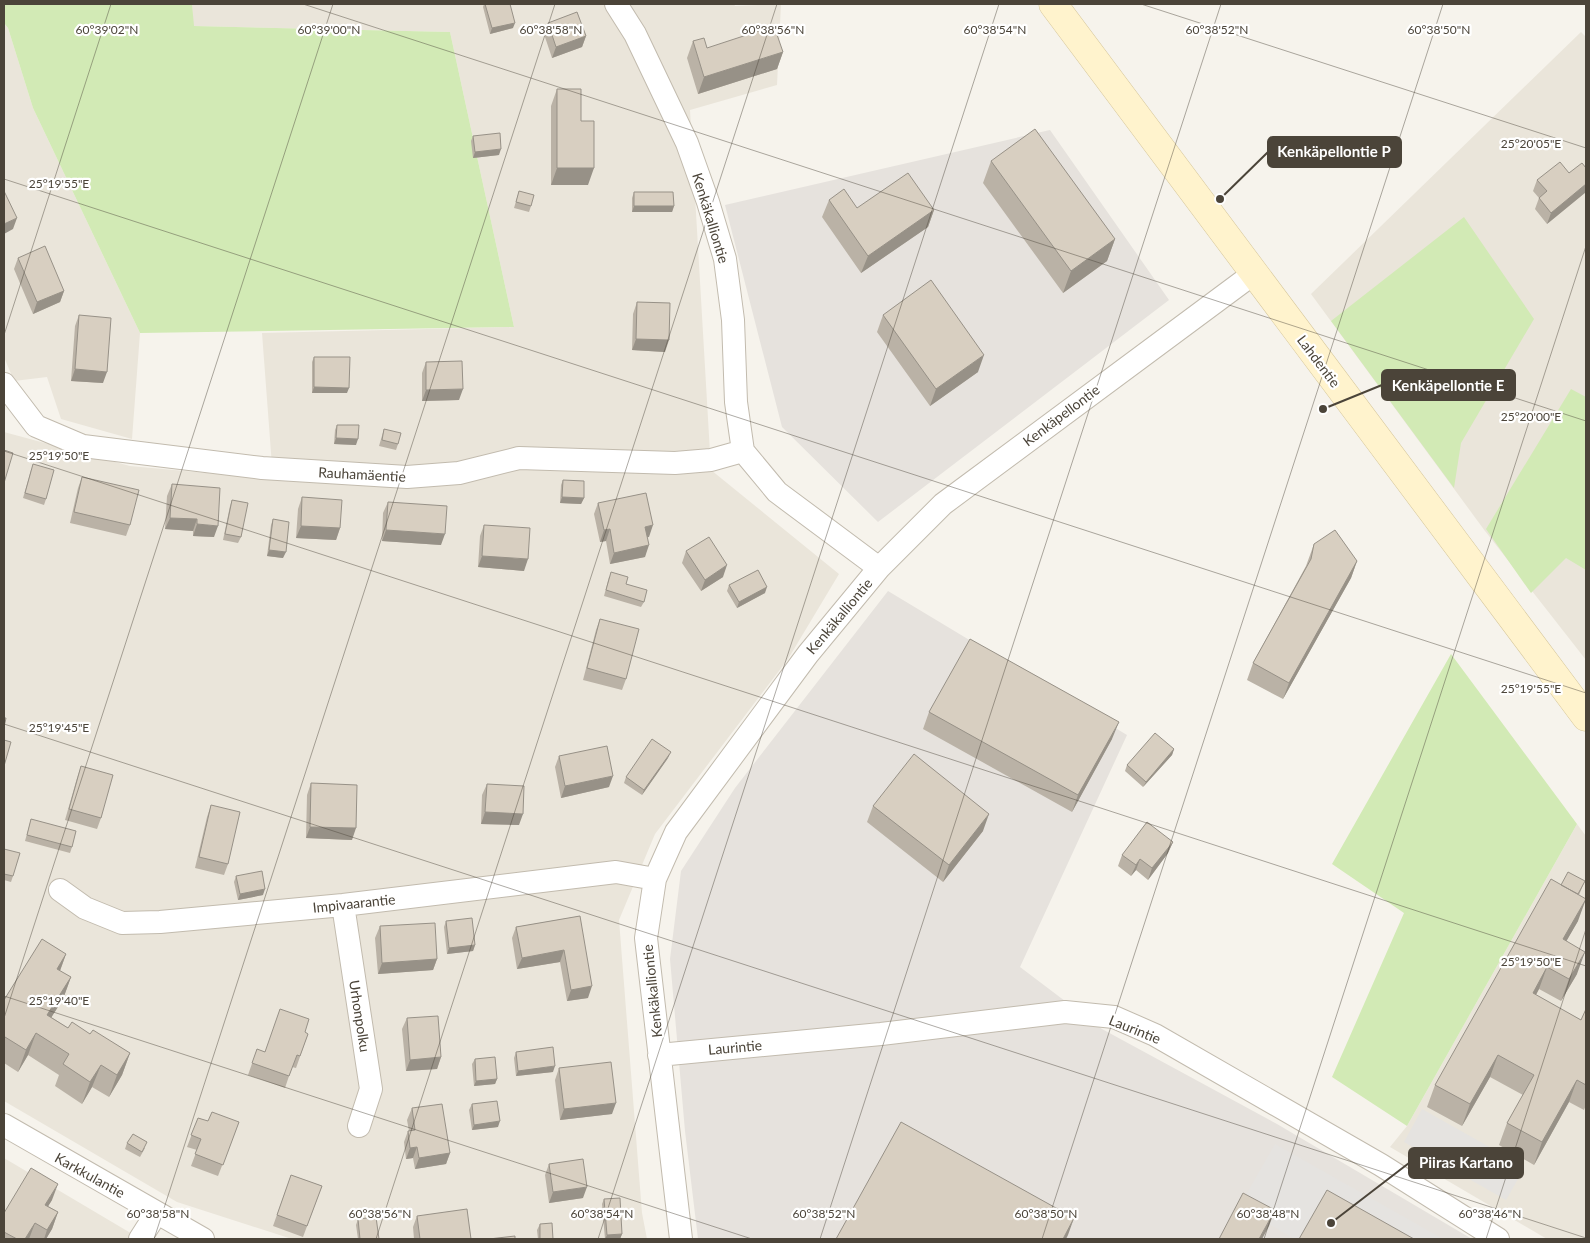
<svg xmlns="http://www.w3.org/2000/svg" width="1590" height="1243" viewBox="0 0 1590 1243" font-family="Lato,sans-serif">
  <rect width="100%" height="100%" fill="#f6f3ec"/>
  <path fill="#eae5da" d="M192,4H734L735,6L781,4L777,85L690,110L711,470L839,574L788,659L655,834L619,920L642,1213L647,1239H292L177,1202L4,1101V432L130,466L273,479L262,333L514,327L450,32L193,26Z
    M4,23L8,28L33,108L140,333L132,439L61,419L47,377L14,381L4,357Z
    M1581,32L1586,37V660L1485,531L1311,294Z
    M1577,824L1586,836V1239H1547L1390,1147L1407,1126Z
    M4,1158L134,1235L142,1239H4Z"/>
  <path fill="#e6e2dd" d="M1050,130L1169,300L878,522L782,427L725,205Z
    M888,591L1127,735L1020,967L1102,1029L1277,1124L1472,1239H698L685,1131L670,959L681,871L735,788Z"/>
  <path fill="#d2eab5" d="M4,4H192L194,26L450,32L514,327L140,333L33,108L8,28L4,23Z
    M1464,217L1534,319L1461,443L1454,488L1331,321Z
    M1571,389L1586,397V570L1566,558L1531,593L1486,529Z
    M1451,654L1577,824L1407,1126L1332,1077L1404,913L1332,864Z"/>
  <path fill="#e5e3e0" d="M1422,1109L1525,1167L1506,1200L1404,1142Z
    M1275,1144L1443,1239H1295L1239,1207Z"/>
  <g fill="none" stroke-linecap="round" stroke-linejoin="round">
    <defs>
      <path id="minor" d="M616,4L635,34L687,143L708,202L725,259L733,320L736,402L743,451L777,492L879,568L808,654L676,832L655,879L646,938L681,1239
        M4,384L36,426L83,446L262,468L407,477L459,473L519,458L675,463L711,460L743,451
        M879,568L943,504L1253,274
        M60,890L85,908L122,923L160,922L343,905L616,872L655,879
        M343,905L371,1089L359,1126
        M659,1055L881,1034L1065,1012L1114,1017L1155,1035L1381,1165L1498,1239
        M4,1125L203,1239
        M140,1239L156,1214"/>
      <path id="secondary" d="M1053,4L1586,717"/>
    </defs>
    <use href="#minor" stroke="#c2bbae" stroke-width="24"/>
    <use href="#secondary" stroke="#d6c79b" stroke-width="29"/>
    <use href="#minor" stroke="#fff" stroke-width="22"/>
    <use href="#secondary" stroke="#fff3cd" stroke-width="28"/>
  </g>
  <path fill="#bab2a6" d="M484,4H510L513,28L490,34L483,7Z
    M548,23L586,36L582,47L552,58L544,34Z
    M693,41L707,48L783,52L777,69L698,94L687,58Z
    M557,89L581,121L588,185H551V106Z
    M473,136L499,155L473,158L471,141Z
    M991,161L1115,239L1107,261L1063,293L983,183Z
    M1586,168V192L1547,224L1535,209L1539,198L1533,191L1537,180L1569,173Z
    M519,191L531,206L529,212L514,208Z
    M634,192L674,206L672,212H632V198Z
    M829,200L857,208L934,210L928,227L861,273L822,217Z
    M18,258L64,291L60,302L33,314L14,269Z
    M637,302L665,352L632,350L633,314Z
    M79,315L103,383L71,381L75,326Z
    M883,315L978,372L930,406L877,332Z
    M314,357L347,393H312V362Z
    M426,362L459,400L422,401V373Z
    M337,425L356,445L334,444L335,430Z
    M384,429L398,444L396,450L379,446Z
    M31,470L46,499L44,505L23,498Z
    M82,477L130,525L126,536L70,523L78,488Z
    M563,480L584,498L581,504L560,503L561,485Z
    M172,484L214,537L193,536V531L165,529L167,496Z
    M302,497L340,528L336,540L296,538L298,509Z
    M232,500L241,537L238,543L223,540L230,506Z
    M388,502L441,545L382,541L383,513Z
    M598,503L649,537H647L645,557L610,564L606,541L600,542L594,514Z
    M273,519L283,558L267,556L271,525Z
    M484,525L524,571L478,567L480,536Z
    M1314,544L1357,561L1351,578L1283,699L1247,680L1253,663L1306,566Z
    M686,551L723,577L701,591L682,563Z
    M609,577L626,584L644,602L641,607L604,596Z
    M729,585L765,593L737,608L727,591Z
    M600,619L626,679L622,690L583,680L596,630Z
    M929,712L1112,739L1072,812L923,729Z
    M1174,749L1172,755L1143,787L1125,771L1127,765Z
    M559,756L609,787L561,798L555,767Z
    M668,758L642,795L624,783L626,777Z
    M81,766L101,818L97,829L65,820L77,778Z
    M311,783L352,840L306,838L307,795Z
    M487,784L519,825L481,824L482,795Z
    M211,805L228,864L224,875L195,868L207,817Z
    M873,806L983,831L943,882L867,822Z
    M31,819L72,847L70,853L25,841Z
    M1173,842L1168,853L1148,880L1136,870L1131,876L1118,866L1122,855Z
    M4,849L13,876L11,882L4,880Z
    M236,876L263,895L238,900L234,882Z
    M1585,881L1579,895L1578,921L1566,941L1577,974L1561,1001L1539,989L1536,995L1581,1020L1586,1009V1105L1584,1110L1569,1102L1534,1165L1499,1145L1507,1123L1523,1095L1490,1077L1462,1126L1427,1107L1435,1085L1561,885Z
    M580,916L588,998L567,1001L560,962L517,969L512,938L516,927Z
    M446,921L475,945L473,951L447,954L444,927Z
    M380,926L437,959L433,970L378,974L375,938Z
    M66,954L60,971L71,977L63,999L51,1017L68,1028L90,1034L130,1053L122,1075L109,1097L92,1087L82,1104L55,1086L59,1075L28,1055L18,1072L4,1063V1000Z
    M407,1018L441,1057L437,1069L406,1071L402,1029Z
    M305,1032L308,1034L296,1068L292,1067L285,1088L248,1075L257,1049L265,1052Z
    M516,1052L553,1072L516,1076L514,1058Z
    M475,1059L497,1079L495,1084L474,1086L472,1064Z
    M559,1068L612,1114L560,1120L555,1080Z
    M472,1104L498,1127L472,1130L469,1110Z
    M412,1108L450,1153L446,1164L415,1169L413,1158L406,1159L404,1142L408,1131H409L407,1120Z
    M198,1118L208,1121L239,1122L218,1176L191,1166L197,1150L187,1147Z
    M127,1143L145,1148L140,1157L125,1149Z
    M549,1164L583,1198L549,1203L545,1175Z
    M291,1175L322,1186L303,1237L273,1226Z
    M604,1199L622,1234L620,1239H605L602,1204Z
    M52,1200L48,1206L58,1212L52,1229L46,1239H4V1213Z
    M417,1216L471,1239H414L413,1227Z
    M358,1219L379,1239H358L356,1225Z
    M540,1224L553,1239H538L537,1230Z"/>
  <path fill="#979187" d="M515,23L513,28L490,34L492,28Z
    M586,36L582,47L552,58L556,47Z
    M783,52L777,69L698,94L704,77Z
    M501,149L499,155L473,158L475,152Z
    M557,168H594L588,185H551Z
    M1586,184V192L1547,224L1551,213Z
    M634,206H674L672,212H632Z
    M934,210L928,227L861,273L868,256Z
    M17,218L13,229L4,234V224Z
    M1115,239L1107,261L1063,293L1071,271Z
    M64,291L60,302L33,314L37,302Z
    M636,339L669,340L665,352L632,350Z
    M984,355L978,372L930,406L936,389Z
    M75,369L107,372L103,383L71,381Z
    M314,387L349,388L347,393H312Z
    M463,389L459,400L422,401L426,390Z
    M336,438L358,439L356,445L334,444Z
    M562,497L584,498L581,504L560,503Z
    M170,518L197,519L193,531L165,529Z
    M197,524L218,526L214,537L193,536Z
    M653,525L649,537L641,538L645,527Z
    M301,526L340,528L336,540L296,538Z
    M610,529L606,541L600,542L604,530Z
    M386,530L445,534L441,545L382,541Z
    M649,545L645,557L610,564L614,553Z
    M269,550L286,552L283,558L267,556Z
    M482,556L528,559L524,571L478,567Z
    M1357,561L1351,578L1283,699L1289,683Z
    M727,565L723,577L701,591L705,580Z
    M767,587L765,593L737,608L739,602Z
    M1119,722L1112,739L1072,812L1078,795Z
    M1174,749L1172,755L1143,787L1146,782Z
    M671,752L668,758L642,795L644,790Z
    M613,776L609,787L561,798L565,786Z
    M485,812L523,814L519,825L481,824Z
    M989,814L983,831L943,882L949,865Z
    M310,827L356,828L352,840L306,838Z
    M1173,842L1168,853L1148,880L1152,868Z
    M1140,859L1136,870L1131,876L1136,865Z
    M265,889L263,895L238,900L240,894Z
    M1586,899L1578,921L1555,961L1563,939Z
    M475,945L473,951L447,954L449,948Z
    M564,950L560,962L517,969L522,958Z
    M1585,952L1577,974L1561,1001L1569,979Z
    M66,954L58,976L57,969Z
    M437,959L433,970L378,974L382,963Z
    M1547,967L1539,989L1525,1015L1533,993Z
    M71,977L63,999L39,1037L47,1015Z
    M592,986L588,998L567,1001L571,990Z
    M36,1033L28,1055L18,1072L26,1050Z
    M130,1053L122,1075L109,1097L117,1075Z
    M1498,1055L1490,1077L1462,1126L1470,1104Z
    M441,1057L437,1069L406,1071L410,1060Z
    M101,1065L92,1087L82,1104L90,1082Z
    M555,1066L553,1072L516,1076L518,1071Z
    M497,1079L495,1084L474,1086L476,1081Z
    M1577,1080L1569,1102L1534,1165L1542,1142Z
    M616,1103L612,1114L560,1120L564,1109Z
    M500,1121L498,1127L472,1130L474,1125Z
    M417,1147L413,1158L406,1159L410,1148Z
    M450,1153L446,1164L415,1169L419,1158Z
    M58,1184L52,1200L39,1221L45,1205Z
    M587,1187L583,1198L549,1203L553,1192Z
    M1275,1210L1269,1226L1262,1239H1259Z
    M58,1212L52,1229L46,1239H44L47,1230Z
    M1074,1218L1068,1235L1066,1239H1063Z
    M35,1223L29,1239H25Z
    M622,1234L620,1239H605L607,1235Z"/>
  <path fill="#d8cfc1" stroke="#979187" d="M485,4H510L515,23L492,28Z
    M577,12L586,36L556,47L548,23Z
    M774,26L783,52L704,77L693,41L704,38L707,48Z
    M557,89H581V121H594V168H557Z
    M1035,129L1115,239L1071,271L991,161Z
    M500,133L501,149L475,152L473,136Z
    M1560,162L1569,173L1582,163L1586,168V184L1551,213L1539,198L1547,191L1537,180Z
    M908,173L934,210L868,256L829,200L844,189L857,208Z
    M4,191L17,218L4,224Z
    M519,191L534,195L531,206L516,202Z
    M634,192H673L674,206H634Z
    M45,246L64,291L37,302L18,258Z
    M931,280L984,355L936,389L883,315Z
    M637,302L670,303L669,340L636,339Z
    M79,315L111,318L107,372L75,369Z
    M314,357H350L349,388L314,387Z
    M462,361L463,389L426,390V362Z
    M337,425H359L358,439L336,438Z
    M384,429L401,433L398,444L382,440Z
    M4,450L13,453L4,483Z
    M33,464L54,470L46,499L25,493Z
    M82,477L139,490L130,525L74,512Z
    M563,480L584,481V498L562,497Z
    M172,484L220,488L218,526L197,524V519L170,518Z
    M646,493L653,525L645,527L649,545L614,553L610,529L604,530L598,503Z
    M302,497L342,500L340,528L301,526Z
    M232,500L248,503L241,537L225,534Z
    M388,502L447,506L445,534L386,530Z
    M273,519L289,522L286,552L269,550Z
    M484,525L530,528L528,559L482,556Z
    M1335,530L1357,561L1289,683L1253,663L1311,559L1314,544Z
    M709,537L727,565L705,580L686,551Z
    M758,570L767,587L739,602L729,585Z
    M611,572L628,577L626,584L647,590L644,602L606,590Z
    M600,619L639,629L626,679L587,668Z
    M970,639L1119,722L1078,795L929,712Z
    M4,718H6L4,727Z
    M1155,733L1174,749L1146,782L1127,765Z
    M652,739L671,752L644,790L626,777Z
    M4,740L11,742L4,766Z
    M607,746L613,776L565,786L559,756Z
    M914,754L989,814L949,865L873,806Z
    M81,766L113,775L101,818L69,809Z
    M311,783L357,785L356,828L310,827Z
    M487,784L524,786L523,814L485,812Z
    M211,805L240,812L228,864L199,857Z
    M31,819L76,831L72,847L27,835Z
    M1147,822L1173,842L1152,868L1140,859L1136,865L1122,855Z
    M4,849L20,853L13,876L4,874Z
    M262,871L265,889L240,894L236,876Z
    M1568,872L1585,881L1578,894L1561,885Z
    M1551,879L1586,899L1563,939L1585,952L1569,979L1547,967L1533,993L1581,1020L1586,1009V1085L1577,1080L1542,1142L1507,1123L1534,1075L1498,1055L1470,1104L1435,1085Z
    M580,916L592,986L571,990L564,950L522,958L516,927Z
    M472,918L475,945L449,948L446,921Z
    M435,923L437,959L382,963L380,926Z
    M42,939L66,954L57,969L71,977L47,1015L68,1028L72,1022L90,1034L93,1030L130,1053L117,1075L101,1065L90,1082L63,1064L69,1054L36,1033L26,1050L5,1037L4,1039V1000Z
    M280,1009L309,1019L305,1032L308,1034L300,1056L297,1055L289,1076L252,1063L257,1049L265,1052Z
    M438,1016L441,1057L410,1060L407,1018Z
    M553,1047L555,1066L518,1071L516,1052Z
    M495,1057L497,1079L476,1081L475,1059Z
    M611,1062L616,1103L564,1109L559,1068Z
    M497,1101L500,1121L474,1125L472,1104Z
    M442,1104L450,1153L419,1158L417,1147L410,1148L408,1131L415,1130L412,1108Z
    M212,1112L239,1122L223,1165L195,1154L201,1139L191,1135L198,1118L208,1121Z
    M901,1122L1074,1218L1063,1239H836Z
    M133,1134L147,1142L142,1152L127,1143Z
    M583,1159L587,1187L553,1192L549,1164Z
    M31,1168L58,1184L45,1205L58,1212L47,1230L35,1223L25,1239H17L4,1232V1213Z
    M291,1175L322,1186L307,1226L277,1215Z
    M1327,1190L1414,1239H1299Z
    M1243,1193L1275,1210L1259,1239H1219Z
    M620,1198L622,1234L607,1235L604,1199Z
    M467,1209L471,1239H420L417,1216Z
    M376,1217L379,1239H360L358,1219Z
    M552,1223L553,1239H540V1224Z
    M515,1236V1239H489Z"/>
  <path fill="none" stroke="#4b4439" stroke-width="1" stroke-opacity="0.45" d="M303,4L1586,421M1141,4L1586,148M4,179L1586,693M4,335L111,4M4,451L1586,966M4,724L1586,1238M4,996L752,1239M4,1018L333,4M154,1239L555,4M376,1239L777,4M598,1239L999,4M820,1239L1221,4M1042,1239L1443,4M1264,1239L1586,246M1486,1239L1586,929"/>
  <g text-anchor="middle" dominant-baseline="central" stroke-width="4.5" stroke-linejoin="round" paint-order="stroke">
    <g font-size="14" fill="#4b4439" stroke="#fff">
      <text transform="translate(711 218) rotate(73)">Kenkäkalliontie</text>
      <text transform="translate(1319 361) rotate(53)">Lahdentie</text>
      <text transform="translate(1061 415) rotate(-37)">Kenkäpellontie</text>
      <text transform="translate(362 474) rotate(3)">Rauhamäentie</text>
      <text transform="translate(839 616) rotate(-50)">Kenkäkalliontie</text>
      <text transform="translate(354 903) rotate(-6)">Impivaarantie</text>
      <text transform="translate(652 991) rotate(-96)">Kenkäkalliontie</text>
      <text transform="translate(360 1016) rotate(81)">Urhonpolku</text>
      <text transform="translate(1135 1029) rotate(22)">Laurintie</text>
      <text transform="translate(735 1047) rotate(-5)">Laurintie</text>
      <text transform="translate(90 1175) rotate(29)">Karkkulantie</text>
    </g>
  </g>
  <g font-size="12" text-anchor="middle" fill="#4b4439" stroke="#fff" stroke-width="4.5" stroke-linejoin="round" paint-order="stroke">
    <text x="107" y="34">60°39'02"N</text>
    <text x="329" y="34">60°39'00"N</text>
    <text x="551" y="34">60°38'58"N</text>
    <text x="773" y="34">60°38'56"N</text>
    <text x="995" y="34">60°38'54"N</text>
    <text x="1217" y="34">60°38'52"N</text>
    <text x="1439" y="34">60°38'50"N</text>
    <text x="1531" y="148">25°20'05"E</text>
    <text x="59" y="188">25°19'55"E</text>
    <text x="1531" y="421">25°20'00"E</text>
    <text x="59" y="460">25°19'50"E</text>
    <text x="1531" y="693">25°19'55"E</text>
    <text x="59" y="732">25°19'45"E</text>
    <text x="1531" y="966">25°19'50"E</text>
    <text x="59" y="1005">25°19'40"E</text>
    <text x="158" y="1218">60°38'58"N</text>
    <text x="380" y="1218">60°38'56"N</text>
    <text x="602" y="1218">60°38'54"N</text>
    <text x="824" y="1218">60°38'52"N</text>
    <text x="1046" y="1218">60°38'50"N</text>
    <text x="1268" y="1218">60°38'48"N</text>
    <text x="1490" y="1218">60°38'46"N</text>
  </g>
  <path fill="none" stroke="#4b4439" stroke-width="2" d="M1220 199L1268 152M1323 409L1382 385M1331 1223L1409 1163"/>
  <g fill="#4b4439" stroke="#fff" stroke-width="2">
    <circle cx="1220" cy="199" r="5"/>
    <circle cx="1323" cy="409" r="5"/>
    <circle cx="1331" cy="1223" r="5"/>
  </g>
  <g fill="#4b4439" stroke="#4b4439" stroke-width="2">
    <rect x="1268" y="137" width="133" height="30" rx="5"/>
    <rect x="1382" y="370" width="133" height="30" rx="5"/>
    <rect x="1409" y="1148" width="114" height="30" rx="5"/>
  </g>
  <g font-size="15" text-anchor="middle" font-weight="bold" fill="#fff">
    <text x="1334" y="157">Kenkäpellontie P</text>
    <text x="1448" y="391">Kenkäpellontie E</text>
    <text x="1466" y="1168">Piiras Kartano</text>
  </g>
  <rect width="1590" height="1243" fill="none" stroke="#4b4439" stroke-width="10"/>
</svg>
